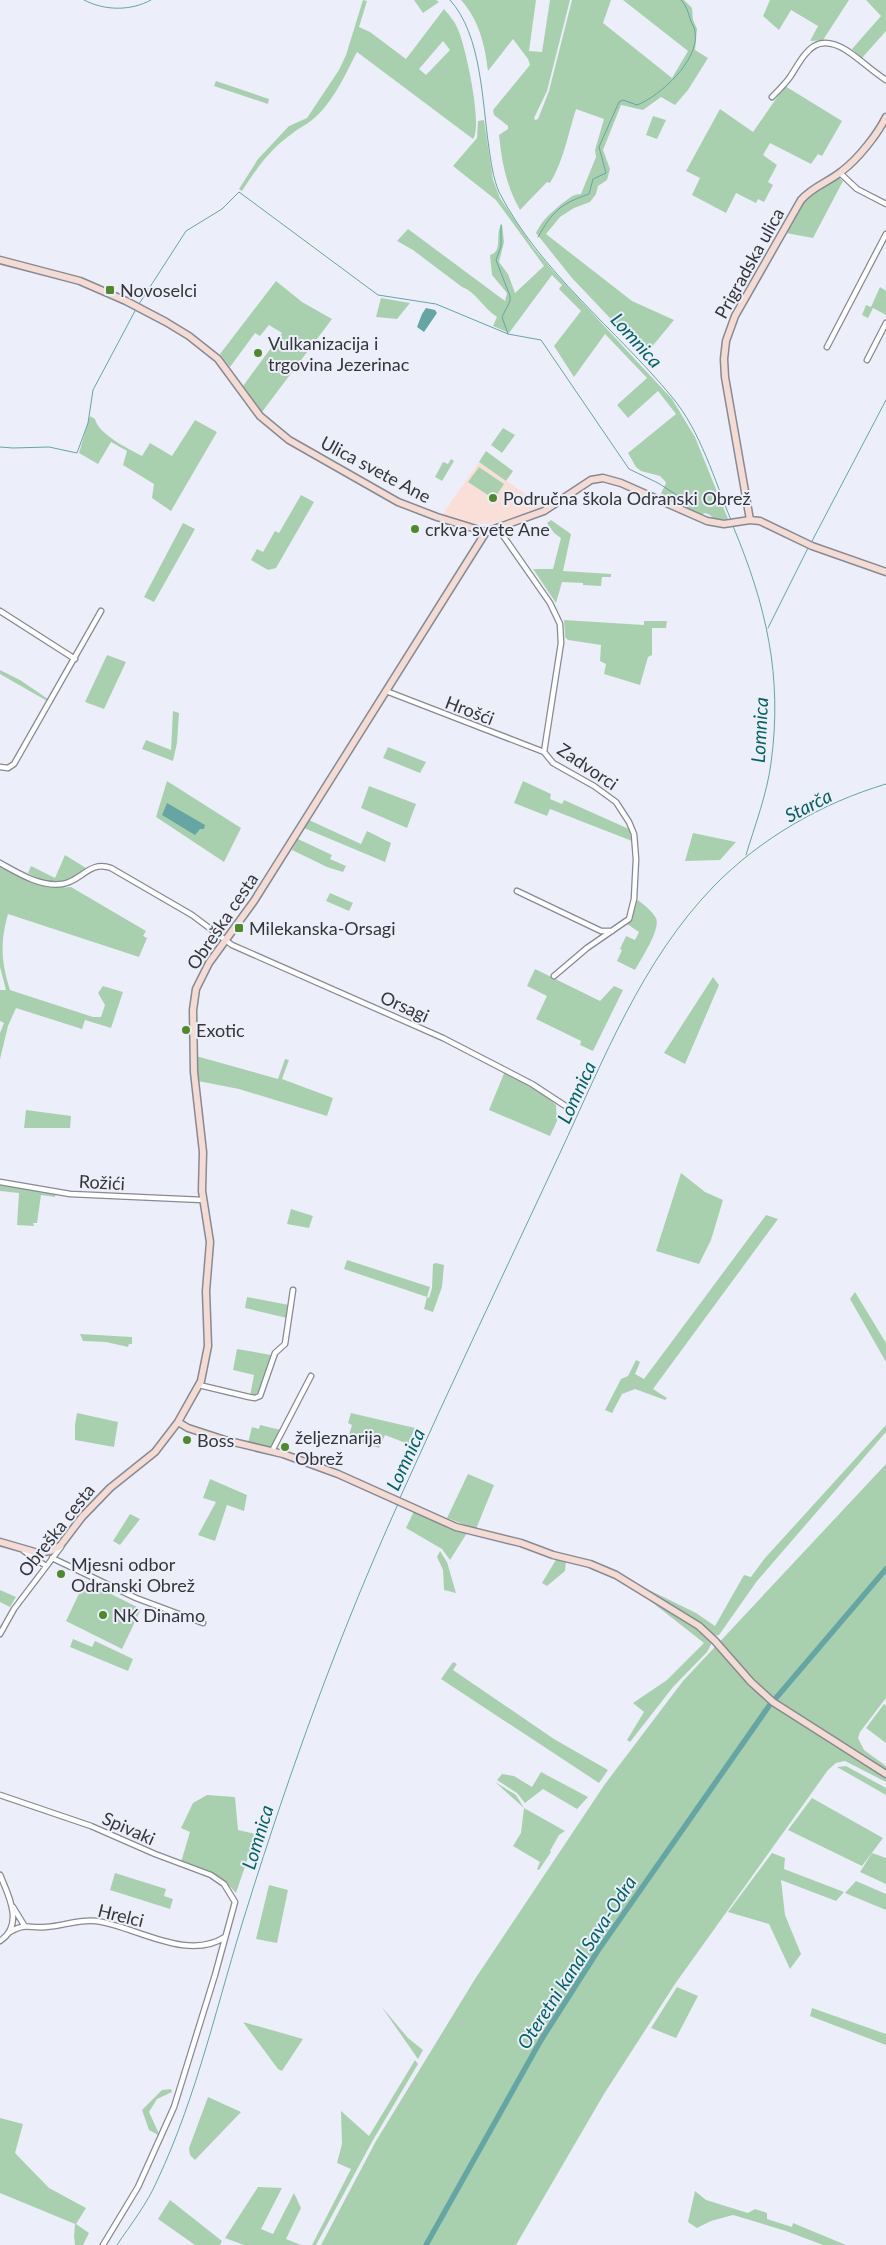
<svg xmlns="http://www.w3.org/2000/svg" width="886" height="2245" viewBox="0 0 886 2245" font-family="Lato,sans-serif">
  <rect width="100%" height="100%" fill="#eceffa"/>
  <path fill="#f9dfd8" d="M479,462L543,506L516,517L490,524L470,523L442,515Z"/>
  <path fill="#a9d0ae" fill-rule="evenodd" d="M363,0L367,1L359,27L370,32L406,59L444,9C450,16 456,23 459,32C466,49 483,127 473,139L357,52C345,75 333,103 312,120C306,125 299,128 293,133C270,149 257,168 242,191L239,189L258,159L289,126L307,118L339,70L346,55ZM443,41L450,50L426,75L419,69Z
    M414,0H436L439,2L423,13Z
    M461,0H536L529,51L542,52L550,0H570L547,91L534,118L535,120L538,119L549,91L572,0H611L603,23L672,78L688,51L623,0H684L692,8L693,20L697,29L695,50L708,58L688,90L675,105L661,97L643,110L621,105L603,150L610,169L607,180L598,186L596,194L590,202L574,208L560,217L546,234L632,301L674,320L645,355L572,278L536,233C544,218 548,216 560,205C569,199 570,195 581,194L596,157L595,150L604,119L576,109C568,134 564,160 550,183L547,182L520,210C506,185 502,163 499,135L508,129V126L494,115L493,110L530,65L528,59L513,39L488,71C485,45 479,20 461,0Z
    M770,0H849L823,40L810,41L818,26L791,10L779,30L763,16Z
    M866,0H886V31L862,58L852,49L881,16Z
    M216,81L269,99L268,104L214,86Z
    M785,86L842,121L822,156L818,154L811,164L770,143L763,155L777,165L768,182L773,185L764,202L758,199L756,203L736,193L726,213L692,195L700,178L686,171L720,109L753,132Z
    M653,116L666,120L657,139L646,135Z
    M484,120L493,180L500,198L533,247L554,272L672,399L695,437L728,519L715,520L710,515L705,513L700,515L659,498L666,483L665,481L660,476L641,471L636,467L628,453L676,414L658,391L628,418L617,405L647,378L605,334L574,377L554,346L581,311L559,289L562,285L552,275L509,333L493,326L497,317C483,308 476,292 462,287L413,250L397,241L408,229L505,301L507,293L492,275L490,255C504,251 494,233 502,224L504,242L499,262L508,274L515,293L544,266L496,200L453,166L477,138L478,121Z
    M838,177L843,181L813,238L786,233L800,205L811,193Z
    M276,281L302,302L332,319L262,412L243,386L282,333L269,325L260,336L255,333L230,367L220,354Z
    M880,287L886,291V315L873,308L868,318L862,315L866,305L871,307Z
    M381,298L410,303L397,319L376,317Z
    M90,416L95,419C98,434 129,449 142,456L150,443L172,456L195,420L217,432L171,511L152,498L154,484L123,465L127,451L111,442L98,464L79,453Z
    M503,428L515,435L502,453L491,445Z
    M486,451L513,471L506,481L479,462Z
    M451,459L454,461L442,481L435,477L443,462L448,464Z
    M479,467L504,484L494,499L468,482Z
    M301,495L314,502L276,568L268,570L251,560L257,549L263,552L275,531L279,533Z
    M551,520L571,534L563,571L611,574V577H602L601,586L583,585V583L562,582L556,603L533,569H553L561,538L554,533L547,523Z
    M183,523L195,529L154,602L144,597Z
    M564,620L644,625V621H667L666,628H652V655L648,657L640,685L604,674L606,664L600,661L601,645L568,640L565,637Z
    M107,655L126,662L104,709L85,702Z
    M0,670L20,680L48,699L47,701L0,674Z
    M173,711L179,713L177,743L173,761L142,749L146,740L171,750Z
    M388,747L426,762L420,773L383,758Z
    M167,781L241,828L224,862L156,817Z
    M523,781L551,794L550,799L562,804L564,800L629,829L632,841L550,809L547,816L514,803Z
    M369,786L416,804L407,828L361,808Z
    M309,820L361,844L367,831L391,843L385,862L304,828Z
    M693,833L736,842L720,860L685,861Z
    M298,839L332,855L330,859L346,866L343,872L327,867L292,850Z
    M65,855L86,868C65,885 52,887 28,873L31,866L55,878Z
    M0,866C24,878 44,889 71,887L146,931L143,936L147,938L139,957L8,914C0,943 1,961 10,990L93,1017H101L105,1005L98,993L103,986L123,992L111,1028L85,1020L82,1029L16,1008L8,1026L0,1059V1033L4,1023L0,1021V990H6L0,967Z
    M330,893L353,903L349,911L326,901Z
    M638,900C644,905 652,911 656,918C661,929 641,959 635,970L617,961L622,950L620,949L626,936L635,940L639,932L627,924L636,902Z
    M535,969L600,1001L614,986L623,990L593,1051L580,1045L581,1041L536,1019L547,996L527,986Z
    M713,977L719,985L685,1064L664,1053Z
    M196,1056L278,1079L285,1059L289,1060L282,1079L333,1098L327,1116L239,1089L198,1081Z
    M505,1071L539,1090L556,1105L557,1121L550,1136L489,1110Z
    M26,1110L71,1116L70,1128H24Z
    M681,1173L705,1192L723,1200L711,1240L699,1264L656,1251Z
    M0,1185L56,1193L55,1197L41,1195L37,1223H33L34,1226L17,1225L19,1193L0,1191Z
    M291,1209L313,1216L309,1228L287,1224Z
    M766,1215L778,1219L653,1389L667,1398L665,1400L635,1389L622,1394L612,1413L605,1410L621,1379L628,1376L636,1360L640,1362L635,1374L644,1379Z
    M347,1260L430,1287L427,1297L429,1298L432,1288L433,1264L436,1263L444,1265L442,1287L433,1312L424,1309L427,1297L344,1269Z
    M855,1292L886,1343V1362L850,1299Z
    M247,1297L289,1305L287,1318L245,1308Z
    M80,1334L132,1337V1344H129L128,1347L106,1342L83,1341Z
    M237,1349L271,1355L257,1396H250L254,1375L233,1370Z
    M77,1413L118,1422L114,1447L75,1440V1425Z
    M351,1413L415,1428L408,1444L385,1435L379,1448L348,1438L352,1425L348,1423Z
    M260,1425L281,1430L271,1448L248,1443L252,1427L259,1429Z
    M886,1425V1432L757,1581L719,1635L714,1636L689,1616L641,1586L696,1613L715,1626L744,1575L751,1577L765,1558Z
    M886,1464V1698L860,1732L858,1738L864,1750L886,1766V1782L845,1761L836,1763L828,1770L675,1984L604,2094L516,2245H321L376,2141L475,1979L605,1784L683,1681Z
    M468,1474L494,1485L476,1529L447,1518Z
    M210,1479L247,1495L244,1511L227,1505L215,1541L198,1535L216,1502L203,1498Z
    M414,1511L467,1533L450,1560L442,1549L406,1528Z
    M130,1514L140,1519L120,1545L113,1541Z
    M440,1551L447,1562L456,1593L444,1590L443,1570L437,1557Z
    M557,1558L566,1561L565,1571L547,1586L542,1583Z
    M85,1581L141,1609L122,1649L66,1621Z
    M0,1590L16,1597L10,1607L0,1602Z
    M639,1592L686,1620L712,1643L707,1652L673,1687L630,1742L627,1740L644,1712L633,1703L667,1680L704,1643Z
    M73,1639L92,1647L95,1641L133,1659L128,1671L70,1647Z
    M453,1662L457,1664L453,1670L554,1739L608,1770L599,1783L441,1679Z
    M884,1704L886,1706V1743L866,1728Z
    M846,1766L886,1788V1795L837,1767Z
    M541,1772L588,1797L577,1809L543,1789L525,1803L517,1793L497,1780L502,1774L514,1776L532,1787Z
    M495,1782L516,1795L524,1808L565,1831L559,1835L550,1851L551,1852L539,1870L537,1869L540,1862L513,1846L521,1833L524,1808Z
    M207,1795L235,1797L238,1830L256,1834L236,1893C218,1872 207,1870 181,1862L190,1832L181,1828L193,1803Z
    M812,1798L883,1838L862,1866L788,1830Z
    M772,1853L785,1858L784,1869L844,1892L836,1901L781,1880L785,1915L801,1954L790,1969L769,1924L728,1912Z
    M872,1853L886,1858V1884L860,1872Z
    M115,1873L166,1889L164,1896L173,1899L170,1909L110,1890Z
    M856,1881L886,1894V1910L845,1893Z
    M269,1885L288,1890L277,1943L256,1939Z
    M677,1987L698,1996L676,2038L651,2028Z
    M381,2006L408,2038L423,2050L418,2059Z
    M812,2008L886,2034V2045L810,2016Z
    M243,2022L303,2039L282,2071L278,2069Z
    M415,2060L418,2064L373,2140L316,2245H312L351,2169L337,2163L342,2144L341,2111L369,2136Z
    M171,2089L172,2092L157,2099L149,2112L160,2136L149,2130L142,2110L162,2090Z
    M208,2097L241,2112L195,2160L190,2155L189,2148Z
    M0,2118L23,2124L15,2153L49,2188L86,2208L76,2224L89,2233L83,2245H75L74,2236L75,2224L0,2193Z
    M258,2187L282,2188L261,2229L273,2234L294,2193L301,2208L286,2239L301,2245H244L225,2238Z
    M695,2191L706,2200L748,2213L755,2209L767,2213V2219L792,2227L793,2223L846,2245H823L786,2231L733,2215L711,2221L697,2228L688,2222Z
    M170,2200L222,2241L220,2245H195L158,2219Z"/>
  <path fill="#65a5a4" d="M426,308L435,310L437,313L424,332L417,327L422,314Z
    M167,803L205,825L204,829H200L195,835L162,815Z"/>
  <g fill="none" stroke-linecap="round" stroke-linejoin="round">
    <path stroke="#65a5a4" stroke-width="1" d="M84,0C105,11 131,11 151,0
      M450,0C482,35 482,102 489,148C491,162 493,178 499,192C540,272 616,329 672,397C701,432 714,479 731,520
      M501,225V246L496,260L510,296V301L502,317L508,334L541,340L629,469L658,483L694,506
      M538,237C553,211 560,204 589,194L593,179L606,173L599,147L619,102L623,100L637,105C660,96 700,60 695,32C695,28 692,24 691,21C688,13 687,6 681,0
      M139,304L186,231L222,209L239,192L378,295L436,304L508,334
      M0,447L13,448L49,447L77,453L88,423L93,390L135,311
      M733,526C766,605 783,676 771,763C767,794 755,825 746,855
      M811,543L886,400
      M768,628L809,546
      M399,1500C451,1384 506,1269 560,1153C603,1061 642,960 714,886C761,838 822,803 886,784
      M117,2245C131,2224 147,2204 157,2181C198,2094 218,1999 247,1908C290,1770 339,1635 398,1504"/>
    <path stroke="#65a5a4" stroke-width="5.5" d="M776,1698L886,1569
      M426,2245L541,2040L599,1949L769,1706"/>
    <defs>
      <path id="street" d="M772,97C778,91 785,84 790,77C805,54 814,31 846,50C860,59 872,71 886,80
        M840,173L857,189L886,204
        M827,347L886,234
        M867,360L886,323
        M497,527L550,603L560,624L561,643L544,752L553,763L594,786L616,802L629,822L634,834L636,859L634,899L629,919L587,948L554,976
        M0,611L75,659
        M386,691L544,752
        M0,767L8,768L14,764L101,611
        M0,863C18,873 40,887 62,884C81,882 89,860 111,868L192,915L232,945L443,1038L532,1084L567,1107
        M517,891L601,931H612
        M0,1182L70,1194L203,1200
        M199,1385L249,1397L255,1398L260,1396L275,1353L285,1344L293,1290
        M272,1451L311,1376
        M24,1551L46,1566
        M52,1558L136,1598L203,1623
        M0,1634L14,1609L61,1547
        M0,1795L91,1826L155,1854L211,1875L224,1884L235,1902L215,1975L174,2107L138,2187L103,2245
        M0,1875C9,1896 24,1925 0,1941
        M13,1907L24,1925
        M10,1932C27,1922 29,1929 46,1927C63,1926 79,1919 96,1921C135,1926 187,1962 225,1937"/>
      <path id="secondary" d="M0,260L80,281L126,301L166,322L189,336L218,359L260,416L289,440L398,502L437,517L486,532
        M750,520L725,377L724,359L726,341L735,316L801,200C813,186 829,182 842,171C858,159 877,135 886,117
        M178,1422L188,1428L225,1440L283,1454L338,1474L456,1527L521,1543L553,1555L590,1564L616,1575L699,1626L715,1641L751,1682L773,1702L886,1774
        M0,1542L38,1553L50,1551L60,1546L82,1517L110,1488L155,1452L178,1422L201,1381L208,1346L206,1291L210,1242L202,1191L203,1152L194,1072L193,1010L196,989L209,963L254,901L486,532L544,511L591,480L603,478L621,483L707,521L724,524L750,520L760,521L812,546L886,572"/>
    </defs>
    <use href="#street" stroke="#878a93" stroke-width="7"/>
    <use href="#secondary" stroke="#878a93" stroke-width="9"/>
    <use href="#street" stroke="#fff" stroke-width="4.5"/>
    <use href="#secondary" stroke="#f4dcd5" stroke-width="6"/>
  </g>
  <g fill="#4e8a29" stroke="#eceffa" stroke-width="2">
    <rect x="105" y="285" width="10" height="10" rx="2.5"/>
    <circle cx="258" cy="353" r="5"/>
    <circle cx="493" cy="498" r="5"/>
    <circle cx="415" cy="529" r="5"/>
    <rect x="234" y="923" width="10" height="10" rx="2.5"/>
    <circle cx="186" cy="1030" r="5"/>
    <circle cx="187" cy="1440" r="5"/>
    <circle cx="285" cy="1447" r="5"/>
    <circle cx="61" cy="1574" r="5"/>
    <circle cx="103" cy="1615" r="5"/>
  </g>
  <g text-anchor="middle" dominant-baseline="central" stroke-width="4" stroke-linejoin="round" paint-order="stroke">
    <g font-size="18" fill="#35363a" stroke="#eceffa">
      <text transform="translate(749 263) rotate(-61)">Prigradska ulica</text>
      <text transform="translate(376 469) rotate(28)">Ulica svete Ane</text>
      <text transform="translate(470 710) rotate(21)">Hrošći</text>
      <text transform="translate(588 766) rotate(34)">Zadvorci</text>
      <text transform="translate(222 921) rotate(-56)">Obreška cesta</text>
      <text transform="translate(405 1006) rotate(24)">Orsagi</text>
      <text transform="translate(102 1182) rotate(3)">Rožići</text>
      <text transform="translate(56 1530) rotate(-52)">Obreška cesta</text>
      <text transform="translate(129 1828) rotate(24)">Spivaki</text>
      <text transform="translate(121 1915) rotate(14)">Hrelci</text>
    </g>
    <g font-size="18" fill="#35363a" stroke="#eceffa" text-anchor="start">
      <text x="120" y="290">Novoselci</text>
      <text x="268" y="343">Vulkanizacija i<tspan x="268" dy="21">trgovina Jezerinac</tspan></text>
      <text x="503" y="498">Područna škola Odranski Obrež</text>
      <text x="425" y="529">crkva svete Ane</text>
      <text x="249" y="928">Milekanska-Orsagi</text>
      <text x="196" y="1030">Exotic</text>
      <text x="295" y="1437">željeznarija<tspan x="295" dy="21">Obrež</tspan></text>
      <text x="197" y="1440">Boss</text>
      <text x="71" y="1564">Mjesni odbor<tspan x="71" dy="21">Odranski Obrež</tspan></text>
      <text x="113" y="1615">NK Dinamo</text>
    </g>
    <g font-size="19" font-style="italic" fill="#026363" stroke="#eceffa">
      <text transform="translate(637 340) rotate(48)">Lomnica</text>
      <text transform="translate(759 730) rotate(-87)">Lomnica</text>
      <text transform="translate(808 805) rotate(-27)">Starča</text>
      <text transform="translate(576 1092) rotate(-65)">Lomnica</text>
      <text transform="translate(405 1459) rotate(-65)">Lomnica</text>
      <text transform="translate(257 1837) rotate(-73)">Lomnica</text>
      <text transform="translate(576 1962) rotate(-57)">Oteretni kanal Sava-Odra</text>
    </g>
  </g>
</svg>
